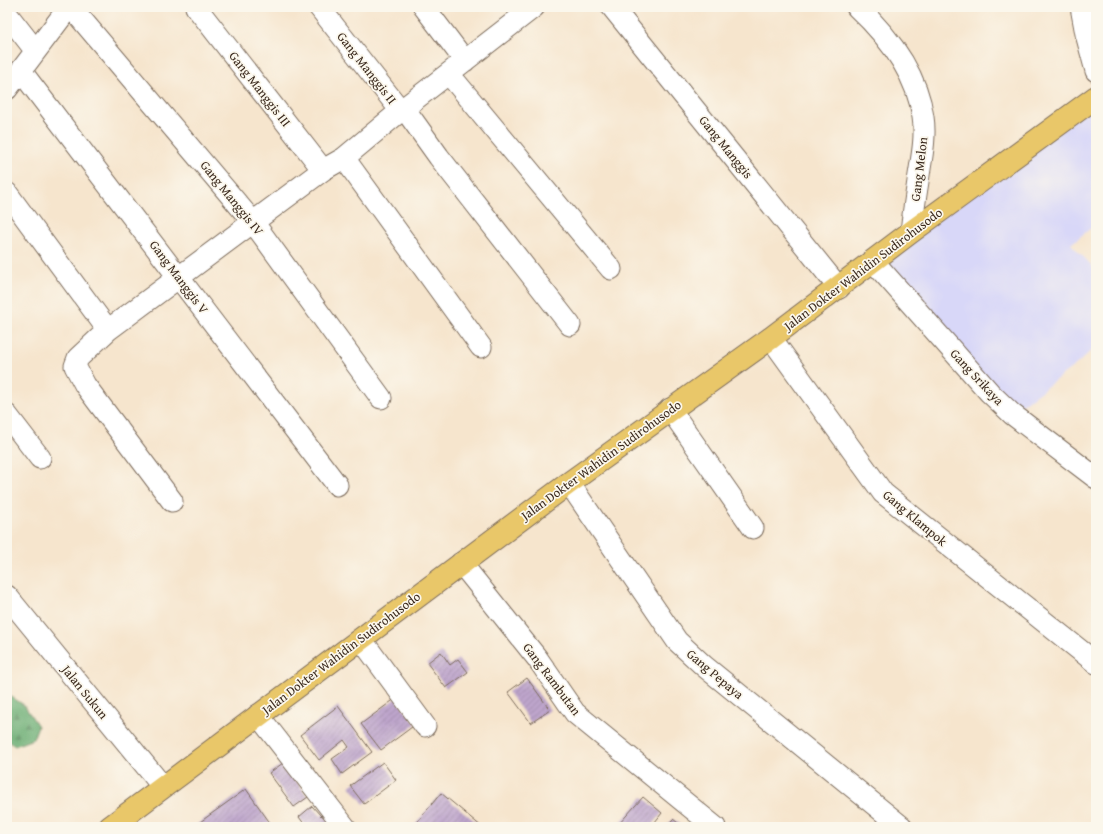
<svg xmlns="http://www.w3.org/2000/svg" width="1103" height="834" viewBox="0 0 1103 834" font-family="'Gentium Book Plus',serif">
  <defs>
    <pattern id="forest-firs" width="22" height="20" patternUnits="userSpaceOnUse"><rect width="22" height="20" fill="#66ab70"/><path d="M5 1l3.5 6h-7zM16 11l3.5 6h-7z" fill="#558b5b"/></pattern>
    <pattern id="building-hatch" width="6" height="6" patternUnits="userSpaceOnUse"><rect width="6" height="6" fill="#bea5cc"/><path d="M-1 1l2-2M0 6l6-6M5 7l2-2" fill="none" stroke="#9c87a5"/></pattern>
  </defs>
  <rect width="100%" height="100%" fill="#fbf7ec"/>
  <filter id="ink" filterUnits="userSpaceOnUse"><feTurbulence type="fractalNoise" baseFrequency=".025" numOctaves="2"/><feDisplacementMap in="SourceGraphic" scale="8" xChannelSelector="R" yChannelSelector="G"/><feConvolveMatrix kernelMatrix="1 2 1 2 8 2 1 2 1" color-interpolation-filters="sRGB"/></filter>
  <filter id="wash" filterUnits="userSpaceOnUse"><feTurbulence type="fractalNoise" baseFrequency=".012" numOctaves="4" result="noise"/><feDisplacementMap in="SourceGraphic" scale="16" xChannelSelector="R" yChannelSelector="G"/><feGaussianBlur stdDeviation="0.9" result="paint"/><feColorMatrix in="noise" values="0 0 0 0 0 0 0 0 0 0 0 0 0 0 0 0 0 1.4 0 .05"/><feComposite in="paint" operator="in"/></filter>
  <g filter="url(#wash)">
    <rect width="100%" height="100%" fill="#f6e5cd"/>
    <path fill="#d8d7f8" d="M1096,104V224L1071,244L1096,270V346L1078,363L1012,413L875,266Z"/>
    <path fill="url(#forest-firs)" stroke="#506a47" d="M7,694L24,705L38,726L33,739L15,746L7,741Z"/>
    <g id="blocks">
      <path fill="url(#building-hatch)" d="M441,652L450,665L458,659L468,672L446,688L427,663Z
        M527,678L550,710L531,723L508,692Z
        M396,698L416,724L381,750L361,724Z
        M338,706L372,752L342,774L332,759L349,747L344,740L319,760L300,735Z
        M383,762L396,780L364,804L350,786Z
        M283,763L308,797L294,807L269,773Z
        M246,789L273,827H193Z
        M441,793L482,827H413Z
        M643,797L662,813L651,827H620L618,825Z
        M312,806L321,816L324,813L332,827H302L305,825L299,817Z
        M673,819L683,827H666Z"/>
    </g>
  </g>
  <g filter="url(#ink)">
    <use href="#blocks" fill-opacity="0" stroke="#7c6b5b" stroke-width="1"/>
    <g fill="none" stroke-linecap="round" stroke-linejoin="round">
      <defs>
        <path id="minor" d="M71,7L253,222L381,398
          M196,7L323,170
          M319,7L401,111
          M424,7L465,61
          M612,7L839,288
          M857,7C888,36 917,74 923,117C926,136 922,156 919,175C916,194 913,213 911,232
          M1081,7L1086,34L1096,71
          M7,14L35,50
          M21,71L337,485
          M449,74L611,269
          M7,89L69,7
          M404,108L439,157L570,325
          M344,158L481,347
          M7,193L108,330
          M873,261L990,393L1012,414L1096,478
          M771,338L883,493L1096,663
          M670,409L753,528
          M7,415L40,458
          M569,483L677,641L704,666L902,827
          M172,501L85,385L75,366L78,358L108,330L323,170L344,158L404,108L534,7
          M461,563L537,658L575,713L715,827
          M7,596L163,787
          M361,639L425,726
          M258,715L345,827"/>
        <path id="major" d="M110,827L569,483L771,338L911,232L1096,97"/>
      </defs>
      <use href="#minor" stroke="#7c6b5b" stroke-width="23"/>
      <use href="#major" stroke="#7c6b5b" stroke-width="24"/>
      <use href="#minor" stroke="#fff" stroke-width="21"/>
      <use href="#major" stroke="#e9c769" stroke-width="22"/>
    </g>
  </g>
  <g text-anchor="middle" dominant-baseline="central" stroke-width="3.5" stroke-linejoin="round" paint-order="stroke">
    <g font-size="13" fill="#3b2a1e" stroke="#fbf7ec">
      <text transform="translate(367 68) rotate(52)">Gang Manggis II</text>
      <text transform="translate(260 89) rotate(52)">Gang Manggis III</text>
      <text transform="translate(726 147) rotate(51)">Gang Manggis</text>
      <text transform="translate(919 169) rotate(-83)">Gang Melon</text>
      <text transform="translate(232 198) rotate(51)">Gang Manggis IV</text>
      <text transform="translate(863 269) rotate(-37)">Jalan Dokter Wahidin Sudirohusodo</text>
      <text transform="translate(179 277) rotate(53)">Gang Manggis V</text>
      <text transform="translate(977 377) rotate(47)">Gang Srikaya</text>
      <text transform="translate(601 460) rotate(-36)">Jalan Dokter Wahidin Sudirohusodo</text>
      <text transform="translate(915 518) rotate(40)">Gang Klampok</text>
      <text transform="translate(341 653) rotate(-37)">Jalan Dokter Wahidin Sudirohusodo</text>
      <text transform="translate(715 674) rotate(40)">Gang Pepaya</text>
      <text transform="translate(552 679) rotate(53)">Gang Rambutan</text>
      <text transform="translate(85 692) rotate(51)">Jalan Sukun</text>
    </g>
  </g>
  <rect width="1103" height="834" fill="none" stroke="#fbf7ec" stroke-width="24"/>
</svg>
